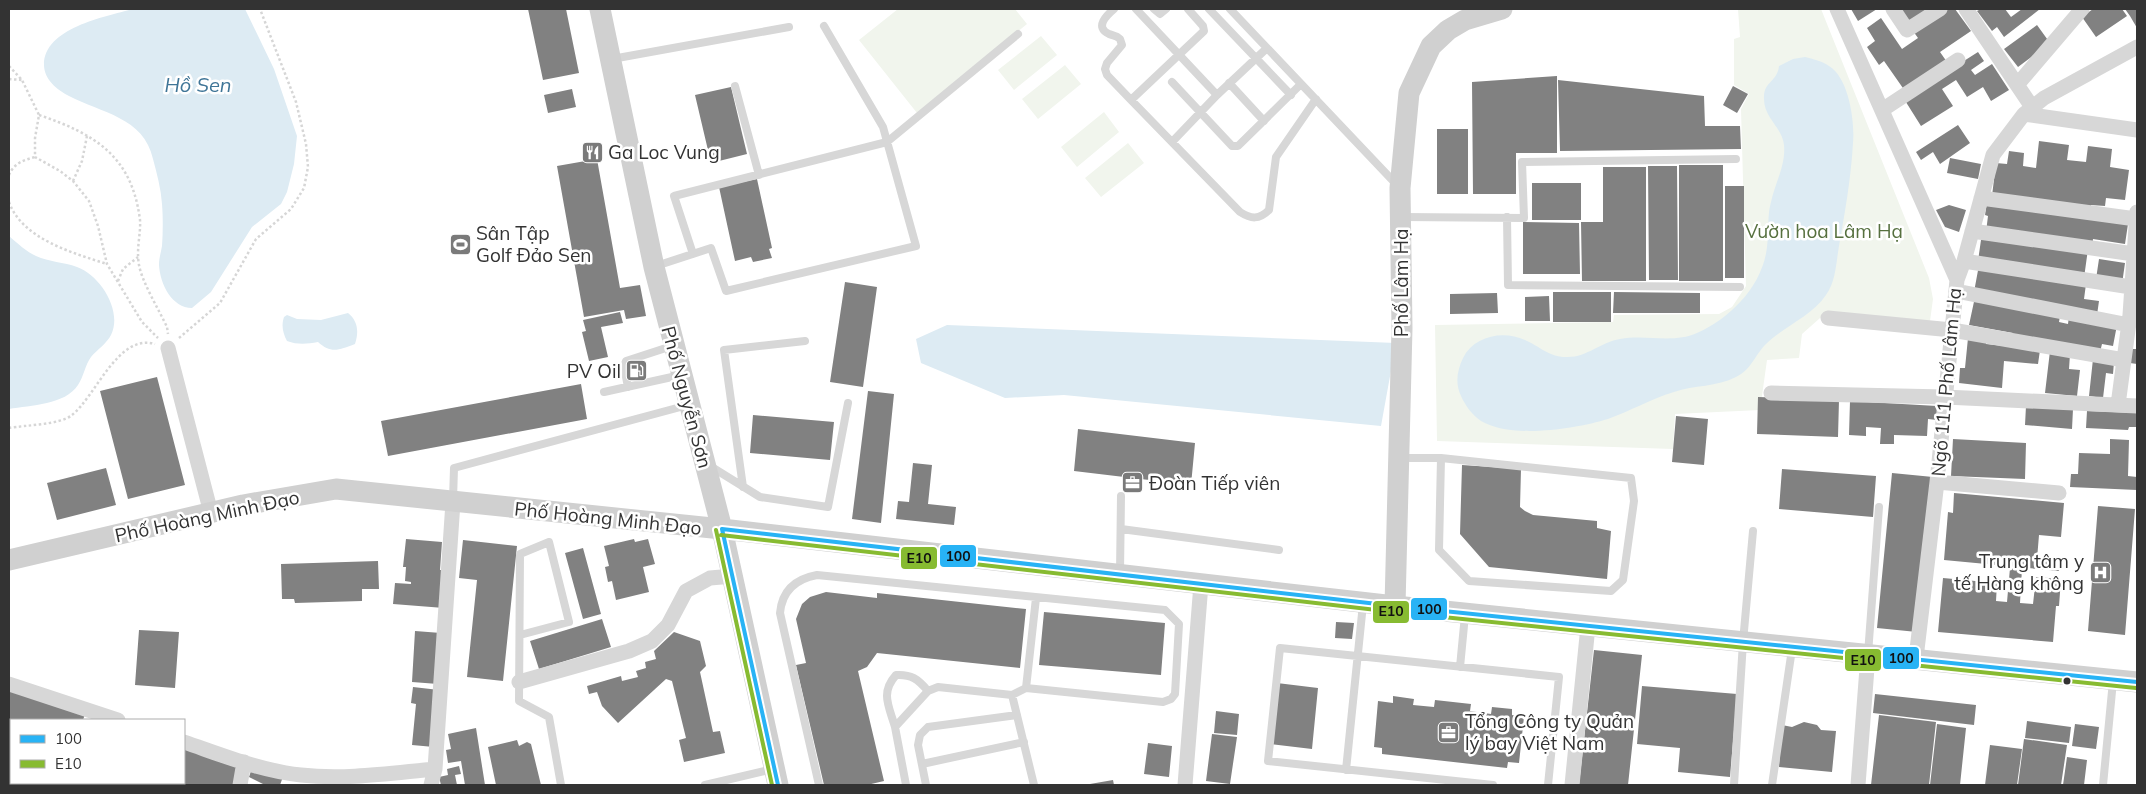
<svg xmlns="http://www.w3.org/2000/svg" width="2146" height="794" viewBox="0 0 2146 794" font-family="Mulish,sans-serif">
  <rect width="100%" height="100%" fill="#fff"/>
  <path fill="#f1f5ed" d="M898,9H1015L1027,24L917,113L859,40Z
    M1738,9H1821L1929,278L1933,299L1930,321L1828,311L1802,334L1799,358L1767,360L1760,410L1675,414L1673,449L1437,441L1435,325L1613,322L1614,315L1719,314L1732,307L1746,286L1741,109L1749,94L1734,85V39L1740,37Z
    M1041,36L1057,55L1014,90L998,70Z
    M1065,65L1081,84L1038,119L1022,99Z
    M1104,112L1119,132L1077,167L1061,147Z
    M1128,143L1144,163L1101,197L1085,178Z"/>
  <path fill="#ddebf3" d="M133,9H245L274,69L297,136L294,164L287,192L281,204L252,227L211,292L192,308C172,308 160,284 159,265C159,258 161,252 162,246C163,232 163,217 162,204C161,189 157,174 153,159C144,117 101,113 69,96C57,90 44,79 44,65C44,28 104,17 133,9Z
    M1805,57C1813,59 1822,61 1829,66C1849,78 1855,122 1853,143C1851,178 1845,212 1839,246C1836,263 1836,281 1826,295C1811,317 1784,326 1766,344C1755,355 1751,370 1736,377C1717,387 1694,385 1674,392C1651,399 1630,411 1608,419C1575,429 1511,439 1481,421C1472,415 1465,405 1461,396C1455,383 1457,371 1463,358C1474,336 1503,330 1525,340C1539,346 1549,357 1566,357C1586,358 1601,342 1620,339C1647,334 1672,344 1697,333C1731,318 1763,285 1767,247C1769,232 1767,216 1771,202C1775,183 1786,165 1784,145C1782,127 1764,118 1764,99C1763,81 1777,83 1779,66L1793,59Z
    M9,236C17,243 27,252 36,256C49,262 64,262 77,267C100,275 123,311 111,335C107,343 97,350 91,357C85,365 84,376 78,385C65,405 31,405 9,409Z
    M348,313C358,321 359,332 355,344C339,350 331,354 318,342C307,344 298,345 287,341C283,333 281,326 284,317L287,315L297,319L321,320Z
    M947,325L1396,343L1381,426L1064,395L1005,398L921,363L916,339Z"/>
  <path fill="#818181" d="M528,9H566L579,73L543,80Z
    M1851,9H1877L1858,21Z
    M1899,9H1927L1909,24Z
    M1945,9H1955L1971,31L1940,52L1947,62L1905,91L1884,61L1879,65L1867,47L1875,41L1867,28L1881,18L1902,49L1918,38L1913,31Z
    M1981,9H2005L2011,17L2022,9H2040L2004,37L1997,27L1992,31L1977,11Z
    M2093,9H2122L2127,16L2096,37L2082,17Z
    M2125,9H2137V28L2130,16Z
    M2037,25L2050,43L2018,67L2004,49Z
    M1978,52L1984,61L1971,70L1975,75L1992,64L2009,90L1991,101L1983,87L1967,97L1956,80L1942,89L1953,106L1921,126L1904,99Z
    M1557,76V153H1516V194H1473L1472,82Z
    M1558,80L1704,96L1705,126H1740L1741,149L1560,151Z
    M1733,86L1748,94L1737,113L1723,105Z
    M731,87L747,154L711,163L695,95Z
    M572,89L576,107L548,113L544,95Z
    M1958,125L1970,143L1940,164L1933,152L1921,160L1916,152Z
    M1437,129H1468V194H1437Z
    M2039,141L2069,145L2067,160L2086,162L2088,146L2112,149L2110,167L2129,170L2125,200L2106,198L2105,206L2091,205L2090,208L1992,196L1996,163L2007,164L2009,151L2024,153L2023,166L2036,168Z
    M1950,158L1981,164L1978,179L1947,173Z
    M597,159L620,288L640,285L646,316L626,319L624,310L584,317L557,166Z
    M1679,165H1723V281H1679Z
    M1648,166H1677L1678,280H1649Z
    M1603,167H1646V281H1582L1581,222H1603Z
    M757,179L772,248L769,249L772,258L753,262L751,257L735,261L719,187Z
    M1532,183H1581V220H1532Z
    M1725,186H1744V278H1725Z
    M1987,202L2128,224L2125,244L2093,239L2092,248L1986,232L1988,216L1985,215Z
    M1949,205L1966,210L1959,232L1945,227L1936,210Z
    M1523,222L1579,223L1580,274H1523Z
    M1982,233L2088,249L2084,278L1978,261Z
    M2099,259L2125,263L2122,284L2096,279Z
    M1979,265L2086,284L2084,299L2099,301L2097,315L1974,292Z
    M845,282L877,287L863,387L830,382Z
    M1553,292H1611V322H1553Z
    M1614,292L1700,293V313H1613Z
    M1497,293L1498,313L1450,314V294Z
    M1549,296L1550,321H1525V297Z
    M1975,297L2060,316L2059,322L2068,324L2069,316L2117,325L2113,346L2102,344L2100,352L2012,336L2013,333L1969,325Z
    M620,312L623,323L601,327L608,357L589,361L582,332L586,331L583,320Z
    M1968,338L1986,340V344L2040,350L2038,364L2004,361L2002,388L1959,383L1960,368H1965Z
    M2132,349H2137V364L2130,363Z
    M2050,351L2070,354L2069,369L2080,370L2077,396L2045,393Z
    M2093,359L2114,362L2113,374L2106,373L2103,398L2089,396Z
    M157,377L185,485L128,499L100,391Z
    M581,384L587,419L388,456L381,421Z
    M868,391L894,394L881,523L852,519Z
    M1758,397L1839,400L1838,437L1757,434Z
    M1850,401L1937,406V420L1928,419L1927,436L1894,435V444H1880L1881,428L1866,427V436L1849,435Z
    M2026,406L2073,409L2072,429L2025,425Z
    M2087,411L2137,413V427H2129L2128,430L2086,428Z
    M753,415L834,422L830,460L750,453Z
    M1676,416L1708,419L1704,465L1672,462Z
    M1078,429L1195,443L1191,485L1074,471Z
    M1953,439L2026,443L2025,479L1951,476Z
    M2110,439L2129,440L2128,476L2137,477V490L2070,487L2071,474H2078L2079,453L2110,454Z
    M913,463L932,465L928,504L956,507L954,525L896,519L898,501L909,502Z
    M1462,465L1521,469L1520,507L1525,511L1533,515L1597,521V528L1611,531L1607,579L1489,567L1460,534Z
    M106,468L116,505L57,520L47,483Z
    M1782,469L1876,476L1873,517L1779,509Z
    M1892,473L1933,477L1917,632L1877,628Z
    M1954,493L2064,503L2061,537L2039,535L2037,559L2060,561L2059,571L1944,560L1948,512L1953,513Z
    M2098,506L2135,509L2125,635L2088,631Z
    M406,539L442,542L440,570H446L444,608L393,604L395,583L411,584V582L405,581L406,567H403Z
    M634,539L635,542L648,539L655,564L643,567L649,592L616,600L612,581L608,582L605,567L609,566L604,546Z
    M463,540L517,546L503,681L467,677L477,580L459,578Z
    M583,548L601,614L583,619L565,553Z
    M378,561L379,589H362V601L295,603L294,599H282L281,564Z
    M2010,568L2022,569L2020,603L2033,604L2036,577L2061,579L2059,606H2056L2053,642L1938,632L1943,578L1997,583L1996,601L2007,602Z
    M826,592L877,598V593L1026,609L1020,668L877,653L867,667L858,671L884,781L867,785H824L796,665L806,663L796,619L802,604L810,597Z
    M1044,612L1165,623L1161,675L1039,665Z
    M602,619L611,647L539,669L530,641Z
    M1336,622L1354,623L1352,639L1335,638Z
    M139,630L179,632L175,688L135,685Z
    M415,631L441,633L438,684L412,682Z
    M674,632L700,641L706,666L700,672L713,732L720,731L725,753L684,762L679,740L686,738L672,681L666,679L618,723L602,706L597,692L589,694L587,686L621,676L622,681L638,677L636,671L646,668L645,662L656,659L654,651Z
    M1594,650L1642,655L1628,785H1579Z
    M1277,683L1318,688L1312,749L1270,744Z
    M1642,686L1737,694L1730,777L1678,772L1680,748L1637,744Z
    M413,687L439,690L434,747L412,745L416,704L411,703Z
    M9,690L85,714L83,720H11V737L9,744Z
    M1875,694L1976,705L1974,725L1873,713Z
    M1393,696L1414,699L1413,705L1434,707L1435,700L1471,704L1470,711L1491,714L1492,707L1512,709V715L1524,717L1519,763L1508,762L1507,768L1382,754V748L1374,747L1378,701L1393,703Z
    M1216,711L1239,714L1237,735L1214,733Z
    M1879,715L1936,722L1929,785H1871Z
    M2027,721L2071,727L2069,743L2025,738Z
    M1804,722L1817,725L1821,730L1836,731L1832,772L1779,767L1782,725L1792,727Z
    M1937,724L1966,728L1960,785H1930Z
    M2075,724L2099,727L2096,749L2072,746Z
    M476,728L485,785H465L461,761L448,763L446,750L451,749L448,734Z
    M1212,734L1237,737L1230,784L1206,781Z
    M2024,739L2067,745L2061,785H2018Z
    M517,740L519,746L527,742L531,744L541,785H496L488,747Z
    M1148,743L1172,746L1169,777L1144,774Z
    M1990,745L2022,749L2017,785H1985Z
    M184,748L243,765L237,785H164L165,783H184Z
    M2067,757L2087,760L2084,785H2063Z
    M253,765L284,774L280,785H265L249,777Z
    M459,766L461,774L455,775L457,785H441L439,777L448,775L447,769Z
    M1113,780L1114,785H1090V784Z"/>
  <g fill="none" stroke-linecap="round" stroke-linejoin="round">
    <path stroke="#d6d6d6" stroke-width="2.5" stroke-dasharray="2.5 2.5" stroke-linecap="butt" d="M9,9H10
      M9,66L22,80L39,115L35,138V157L60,171L73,181L89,201L98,226L107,264L142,322L158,338
      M9,79L22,80
      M39,115C95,134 132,156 140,220C141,234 136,248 139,265C142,282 159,310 167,327L168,334
      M9,175C14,163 24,160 35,157
      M73,181L82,161L87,136
      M9,202C22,239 73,253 107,264
      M118,281L123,269L138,257
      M179,338L220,303L256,239L291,209L304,188L308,167L306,144L296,102L260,9
      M9,428C25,425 60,425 72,415C96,396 118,333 155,344"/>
    <path stroke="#d7d7d7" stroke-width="8" d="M1114,9C1107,15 1094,27 1109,34C1114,36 1116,35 1120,39L1122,45L1107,63L1105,69L1107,75L1131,100
      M1136,9L1217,95L1267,48
      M1154,9L1160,14L1166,9
      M1188,9L1203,26L1204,31L1131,100L1240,212C1251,219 1259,220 1269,210L1276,157L1316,99
      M1209,9L1291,95
      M1230,9L1397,185
      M612,59L789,27
      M1172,82L1232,146H1238L1301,84
      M1229,83L1264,121
      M735,86L759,175
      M1172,142L1217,95
      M1403,217L1524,218L1522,162L1736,159
      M1507,217L1508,285L1740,287
      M693,254L674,196L887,142L1018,34
      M656,266L711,248L726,291L916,246L883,127L824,26
      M628,387L624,367L626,361L672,346
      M604,392L681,375
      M1399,458H1441L1631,478L1634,501L1623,580L1611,591L1469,581L1439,550L1441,458
      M710,466L760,497L828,507L848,403
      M743,487L724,350L805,341
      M453,500L454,468L688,405
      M1121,529L1279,550
      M1120,573L1121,496
      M520,635L569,622L549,542L520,554L519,701L549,717L561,785
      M1868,654L1879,507
      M1460,667L1465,615
      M1026,688L1036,598
      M1012,695L1034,785
      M895,727C889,706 880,693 896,675C911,674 918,679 928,691
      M922,764L1024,742
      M1346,770L1363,604
      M705,785L773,769
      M819,785L780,613C782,591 795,579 817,575L1165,610L1179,624L1175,694L1171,699L1163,702L1026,688L1012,695L938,687L928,691L895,727L906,785
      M926,785L918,745L920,735L928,727L1017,715
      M1493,785L1268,761L1280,648L1559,677L1548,785
      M1734,785L1743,642L1753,531
      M1772,785L1792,649
      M2103,785L2113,681"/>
    <path stroke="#d7d7d7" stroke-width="15" d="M1837,9L1957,280L1937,482L1916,658
      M1893,9L1907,30L1940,9
      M1966,9L2032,107
      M2017,85L2082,9
      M1882,110L1958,60
      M2024,114L2137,130
      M1981,198L2136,219
      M1972,231L2134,254
      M1964,261L2131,287
      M1957,280L1964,261L1993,155L2024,114L2044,98L2137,47
      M1956,291L2129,325
      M1828,318L1952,330L2124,360
      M168,348L211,513
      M1771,393L1945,397L2137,406
      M2118,405L2130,315L2137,212
      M1937,482L2059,493
      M519,682L629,651L652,641L668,625L686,591L710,578L733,576
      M9,684L118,720
      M184,742C222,755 261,771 301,775C345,780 391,773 435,769
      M9,763L11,764
      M74,783L82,785
      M240,785L244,762
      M431,785L435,769L453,502
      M1185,785L1201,584
      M1572,785L1588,626
      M1858,785L1868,655"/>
    <path stroke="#d0d0d0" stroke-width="21" d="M600,9L654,267L722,529L778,785
      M9,560L243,505L336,489L722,529L1395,606L2137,682
      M1395,606L1402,328L1400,188L1409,93L1431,46L1448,30L1465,20L1502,9"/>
    <defs>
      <path id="bus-1" d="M722,529L1395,606L2137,682
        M722,529L778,785"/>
      <path id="bus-2" d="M716,530L772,785
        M721,535L1394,612L2136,688"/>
    </defs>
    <use href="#bus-1" stroke="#fff" stroke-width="8"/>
    <use href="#bus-2" stroke="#fff" stroke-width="8"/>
    <use href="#bus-1" stroke="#28b3f5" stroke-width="4"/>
    <use href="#bus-2" stroke="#87bb31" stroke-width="4"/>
  </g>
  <defs>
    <symbol id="restaurant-square" viewBox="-11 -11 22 22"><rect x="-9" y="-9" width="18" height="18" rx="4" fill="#7a7a7a" stroke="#fff"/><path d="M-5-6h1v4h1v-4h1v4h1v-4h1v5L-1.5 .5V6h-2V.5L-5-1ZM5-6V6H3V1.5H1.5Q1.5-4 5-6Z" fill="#fff"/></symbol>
    <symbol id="stadium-square" viewBox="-11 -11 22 22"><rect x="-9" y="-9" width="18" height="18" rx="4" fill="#7a7a7a" stroke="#fff"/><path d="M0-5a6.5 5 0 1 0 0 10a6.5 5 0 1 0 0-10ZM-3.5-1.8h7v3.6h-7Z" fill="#fff"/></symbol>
    <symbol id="fuel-square" viewBox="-11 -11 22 22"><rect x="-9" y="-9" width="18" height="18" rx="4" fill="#7a7a7a" stroke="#fff"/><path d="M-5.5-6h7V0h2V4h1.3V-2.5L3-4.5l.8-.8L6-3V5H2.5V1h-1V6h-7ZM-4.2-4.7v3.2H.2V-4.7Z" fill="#fff"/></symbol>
    <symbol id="office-square" viewBox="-11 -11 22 22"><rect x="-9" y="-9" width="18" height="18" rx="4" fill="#7a7a7a" stroke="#fff"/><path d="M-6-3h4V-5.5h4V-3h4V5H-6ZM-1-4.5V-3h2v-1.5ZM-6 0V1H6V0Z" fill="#fff"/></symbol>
    <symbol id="hospital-square" viewBox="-11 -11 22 22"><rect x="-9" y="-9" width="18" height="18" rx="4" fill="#7a7a7a" stroke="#fff"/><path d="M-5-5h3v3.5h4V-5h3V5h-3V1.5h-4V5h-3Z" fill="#fff"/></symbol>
  </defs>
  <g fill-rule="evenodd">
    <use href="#restaurant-square" x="580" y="140" width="25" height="25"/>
    <use href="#stadium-square" x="448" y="232" width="25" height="25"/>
    <use href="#fuel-square" x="624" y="358" width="25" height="25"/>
    <use href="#office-square" x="1120" y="470" width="25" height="25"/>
    <use href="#hospital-square" x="2088" y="560" width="25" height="25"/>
    <use href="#office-square" x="1436" y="720" width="25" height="25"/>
  </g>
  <circle fill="#333" stroke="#fff" stroke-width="2" cx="2067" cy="681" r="4.5"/>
  <g text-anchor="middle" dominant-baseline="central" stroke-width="5" stroke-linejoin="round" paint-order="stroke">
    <g font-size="19" fill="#333" stroke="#fff" text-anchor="start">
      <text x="608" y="152">Ga Loc Vung</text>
      <text x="476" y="233">Sân Tập<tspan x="476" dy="22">Golf Đảo Sen</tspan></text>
      <text x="621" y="371" text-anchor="end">PV Oil</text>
      <text x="1149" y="483">Đoàn Tiếp viên</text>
      <text x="2084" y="561" text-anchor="end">Trung tâm y<tspan x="2084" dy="22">tế Hàng không</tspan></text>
      <text x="1465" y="721">Tổng Công ty Quản<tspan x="1465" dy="22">lý bay Việt Nam</tspan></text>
    </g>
    <g font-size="19" fill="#56703f" stroke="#fff">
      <text x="1824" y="231">Vườn hoa Lâm Hạ</text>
    </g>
    <g font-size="19" fill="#333" stroke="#fff">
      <text transform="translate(1401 283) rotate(-90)">Phố Lâm Hạ</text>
      <text transform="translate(1946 382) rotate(-85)">Ngõ 111 Phố Lâm Hạ</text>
      <text transform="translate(687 397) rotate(75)">Phố Nguyễn Sơn</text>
      <text transform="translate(207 516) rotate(-12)">Phố Hoàng Minh Đạo</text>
      <text transform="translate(608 518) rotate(6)">Phố Hoàng Minh Đạo</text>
    </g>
    <g font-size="20" font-style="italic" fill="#3f7597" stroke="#fff">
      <text x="198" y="84">Hồ Sen</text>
    </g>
  </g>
  <g stroke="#fff" stroke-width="2">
    <rect x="939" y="544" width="38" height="24" rx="5" fill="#28b3f5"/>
    <rect x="900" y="546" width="38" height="24" rx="5" fill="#87bb31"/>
    <rect x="1410" y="597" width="38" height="24" rx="5" fill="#28b3f5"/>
    <rect x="1372" y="600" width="38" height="24" rx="5" fill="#87bb31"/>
    <rect x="1882" y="646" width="38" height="24" rx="5" fill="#28b3f5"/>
    <rect x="1844" y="648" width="38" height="24" rx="5" fill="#87bb31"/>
  </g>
  <g font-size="14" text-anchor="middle" font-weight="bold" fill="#111">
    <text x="958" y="561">100</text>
    <text x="919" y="563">E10</text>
    <text x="1429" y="614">100</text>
    <text x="1391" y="616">E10</text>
    <text x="1901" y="663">100</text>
    <text x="1863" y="665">E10</text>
  </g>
  <rect width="2146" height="794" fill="none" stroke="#333333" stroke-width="20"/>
  <rect x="10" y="719" width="175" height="65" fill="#ffffff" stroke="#adadad"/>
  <rect x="20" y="735" width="25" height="8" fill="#28b3f5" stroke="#adadad"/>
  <text x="55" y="744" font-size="15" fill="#333333">100</text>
  <rect x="20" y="760" width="25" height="8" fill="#87bb31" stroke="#adadad"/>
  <text x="55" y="769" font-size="15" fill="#333333">E10</text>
</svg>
